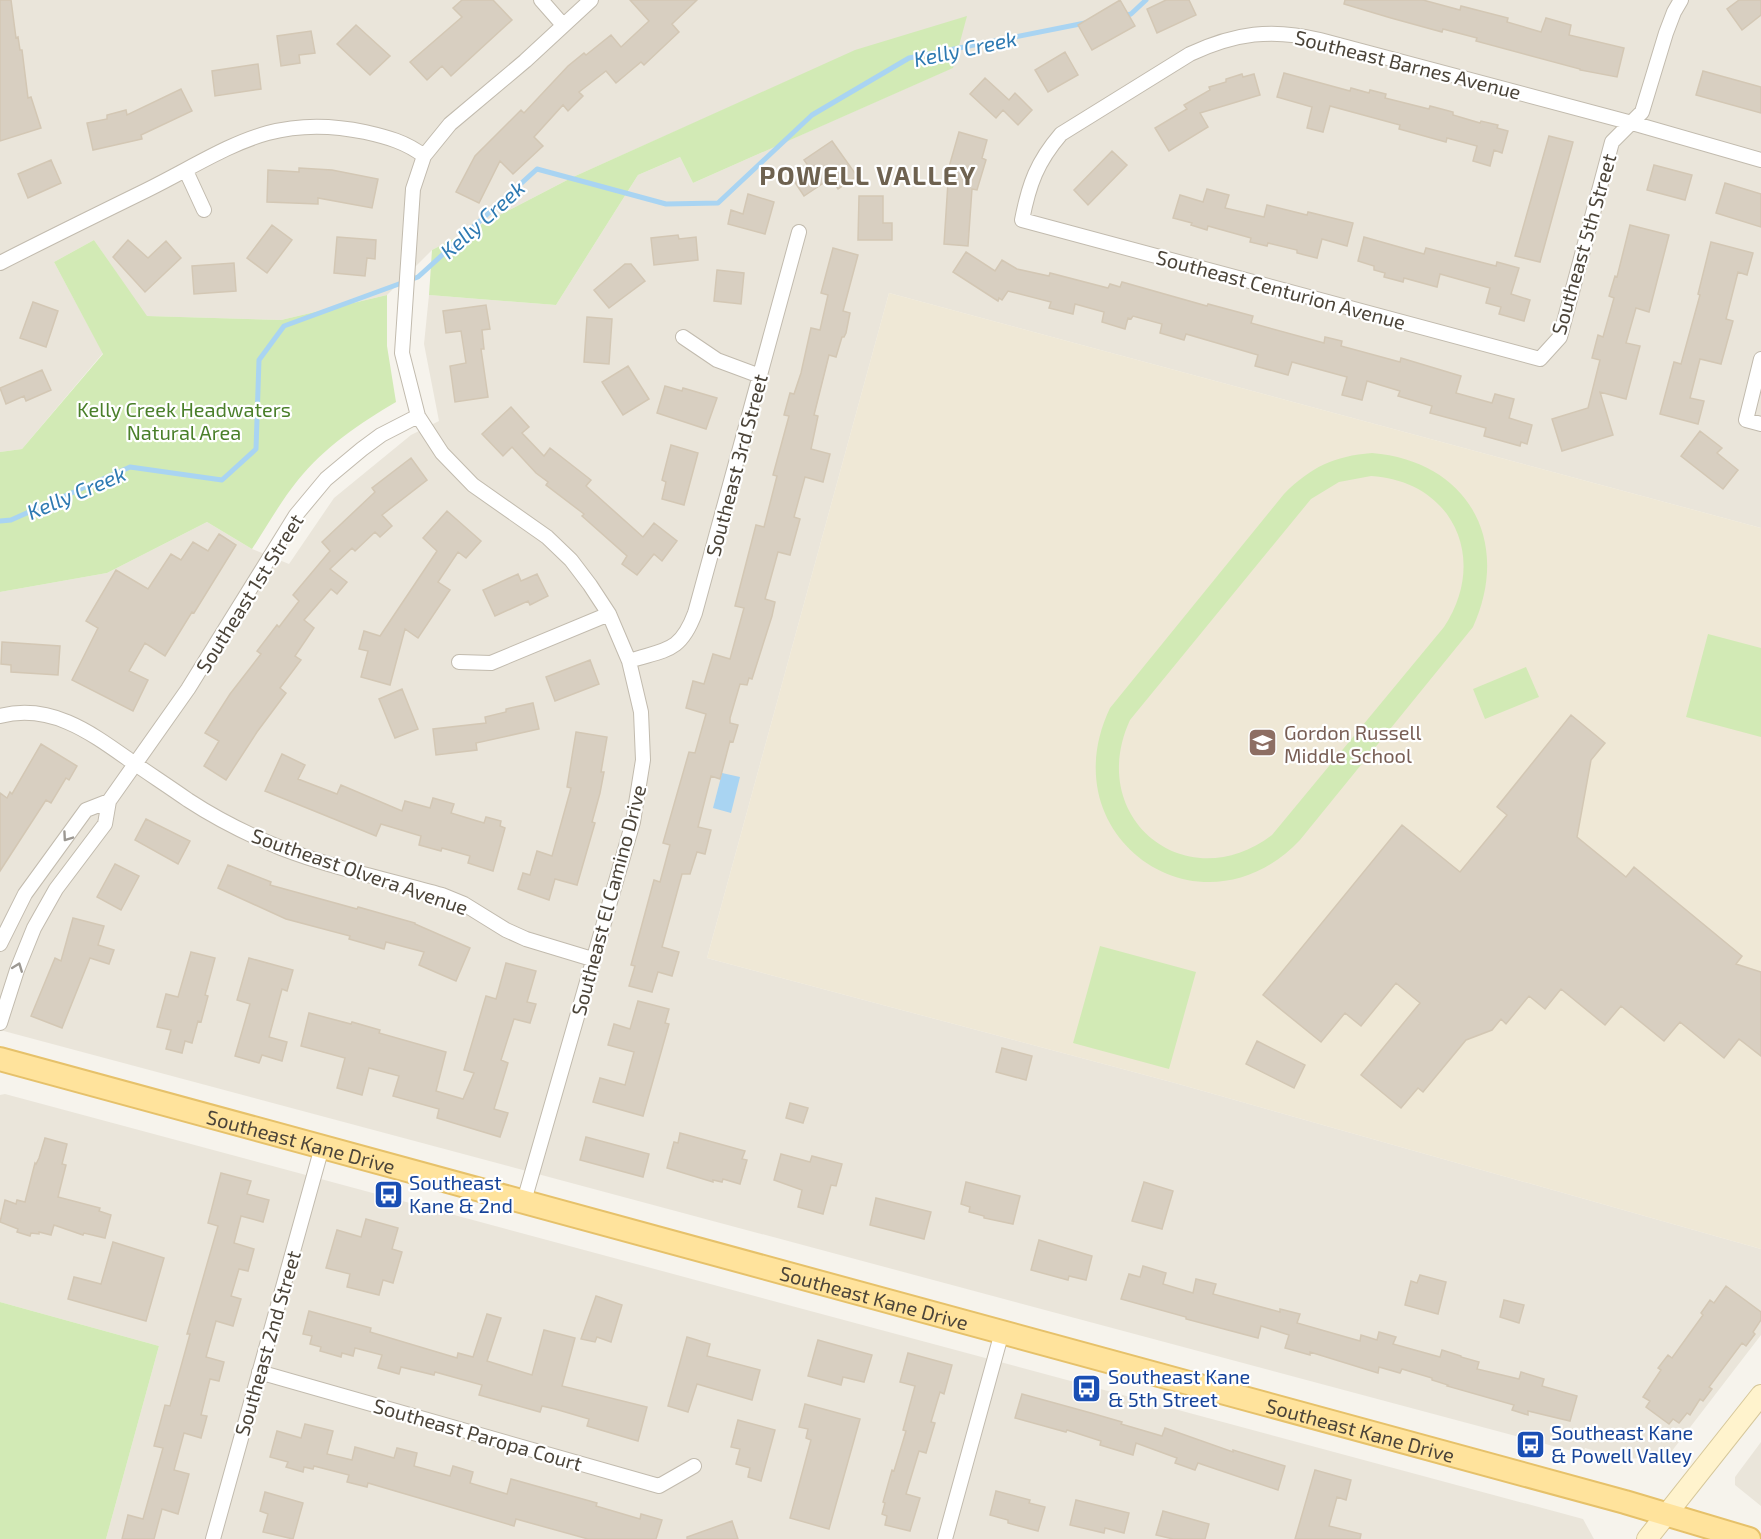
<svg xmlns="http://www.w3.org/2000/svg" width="1761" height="1539" viewBox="0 0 1761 1539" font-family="'Exo 2',sans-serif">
  <rect width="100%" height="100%" fill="#f6f3ec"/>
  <path fill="#eae5da" d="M0,0H1761V528L889,293L707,958L1175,1083L1761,1249V1335L1668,1456L1625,1459L1585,1448L1583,1454L0,1030V592L107,573L207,522L252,549L289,564L334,498L411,435L439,421L424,344L429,295L556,305L638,175L680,157L693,183L952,68L966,17L855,51L573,177L432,250L387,295L281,320L146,316L94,240L54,262L103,353L22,449L0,452Z
    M5,1094L1583,1519L1594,1539H106L159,1346L0,1302V1095Z
    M1761,1442V1506L1735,1485V1477Z"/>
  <path fill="#efe8d6" d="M889,293L1761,528V1249L1175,1083L707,958Z"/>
  <path fill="#d2eab5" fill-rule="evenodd" d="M967,16L953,68L693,183L680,157L638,175L556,305L429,295L432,250L573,177L855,50Z
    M94,240L147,316L281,320L387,295V346L396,402C360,423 325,447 298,480C281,501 267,526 252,549L207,522L107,573L0,592V452L22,449L103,354L54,262Z
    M1372,453C1468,461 1512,541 1473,627L1300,840C1202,944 1048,838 1110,708L1284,494C1311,467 1334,456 1372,453ZM1371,476C1453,481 1489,559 1444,627L1272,835C1186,900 1085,818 1130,720L1311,499L1339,482Z
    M1708,634L1761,648V737L1686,717Z
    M1526,667L1539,697L1485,719L1473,689Z
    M1100,946L1196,972L1169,1069L1073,1043Z
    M0,1302L159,1346L106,1539H0Z"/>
  <path fill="#a9d4f2" d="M722,773L740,777L731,813L713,808Z"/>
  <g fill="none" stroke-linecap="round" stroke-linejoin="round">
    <path stroke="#a9d4f2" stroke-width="5" d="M1123,16L1131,14L1146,0
      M0,521L11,520L130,467L222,480L256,449L259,360L284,326L418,277L537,169L666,204L718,203L812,115L909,58L1085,23"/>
  </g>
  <path fill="#d8cfc1" stroke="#d3c7b4" stroke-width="1.5" d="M0,0H11L16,38L18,37L20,50H22L28,98L31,97L41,128L0,141Z
    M462,0H493L512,20L451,76L442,66L427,80L410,62L462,17L453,8Z
    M630,0H697L672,24L679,32L644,65L641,62L616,83L606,71L579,92L583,96L568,111L563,105L534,137L543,146L513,174L500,161L479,203L456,192L475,156L521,110L524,113L568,66L584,53L586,55L611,35L621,47L649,21Z
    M1120,0L1135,26L1092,50L1078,25Z
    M1166,0H1189L1196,15L1157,33L1147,9Z
    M1345,0H1423L1460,10L1461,6L1508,18L1507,22L1541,32L1546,18L1571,25L1569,35L1624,48L1617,77L1580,70V69L1476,41L1477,38L1443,29L1442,32L1391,18L1344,4Z
    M1739,0H1761V15L1742,30L1727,9Z
    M356,25L390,56L370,75L337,44Z
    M311,31L315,53L299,55L300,63L281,66L277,36Z
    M1065,52L1078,75L1048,92L1035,70Z
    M258,64L261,89L215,96L212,71Z
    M1703,71L1761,87V113L1696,95Z
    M1284,73L1350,91L1351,88L1369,93L1370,90L1386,94L1385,98L1429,109L1430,106L1453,112V115L1480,123L1481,121L1498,125L1497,128L1508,131L1502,153L1494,150L1490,166L1473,161L1477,146L1447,138L1446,142L1399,129L1400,125L1330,106L1323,132L1307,128L1312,107L1277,97Z
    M1242,74L1243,77L1254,74L1260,95L1200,113L1208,127L1169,151L1155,128L1187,109L1184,105L1210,90L1209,87L1226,82V79Z
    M985,78L1009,100L1015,93L1032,110L1018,125L1003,110L996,118L970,94Z
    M181,89L192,111L141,135L142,139L93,150L87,123L107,119V115L126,110L127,115Z
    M959,132L987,140L982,158L986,160L977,190L972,189L968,246L944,244L948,182L945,181Z
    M1549,136L1573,142L1540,262L1515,256Z
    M832,141L857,176L838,189L831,178L804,196L792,178L809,167L804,160Z
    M1112,151L1127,165L1088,205L1074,190Z
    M51,160L61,183L28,198L18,174Z
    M1654,165L1692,175L1685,200L1647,190Z
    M299,168L332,170L378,179L372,208L318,198V204L267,202L268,170L299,172Z
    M1725,183L1761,194V227L1716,213Z
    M1207,189L1229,195L1225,208L1264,217L1267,205L1307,215L1308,212L1353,223L1347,246L1322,239L1317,258L1297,253V250L1268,243L1267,246L1250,242L1251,238L1208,226L1207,230L1191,225L1192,223L1173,218L1180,195L1203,202Z
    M748,194L774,202L765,234L728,224L731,210L743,214Z
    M859,196H883V223H892V240H858Z
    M272,225L292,240L267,273L247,258Z
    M1630,225L1669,235L1649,312L1636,308L1626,343L1640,346L1626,399L1600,392L1613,435L1562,451L1552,419L1588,408L1600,360L1592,358L1598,335L1603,337L1614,298L1609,296L1615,276L1617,277Z
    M678,235L679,239L696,237L698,260L654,265L651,238Z
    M337,237L376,240L375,259L367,258L365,276L334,273Z
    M1364,237L1424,254L1426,248L1496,266L1497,262L1519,268L1511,294L1530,300L1524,321L1499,314L1501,307L1486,303L1490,288L1440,274L1437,287L1404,278L1403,282L1384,277L1385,273L1374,270V266L1358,261Z
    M128,240L148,258L166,241L181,258L145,292L113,257Z
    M1711,242L1753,253L1747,275L1738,272L1726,319L1733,321L1721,364L1700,359L1690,398L1704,401L1698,424L1660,414L1674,362L1681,364L1700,295L1698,294Z
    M833,248L858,255L843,311L850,313L846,333L844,337H842L836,357L829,355L814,415L818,416L811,449L830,454L823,482L805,477L794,517L800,519L790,555L778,552L765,599L775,602L772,616L752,679L749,678L747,685L740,684L730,718V723L738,725L733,742L730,741L720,779L711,776L698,827L711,830L705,854L697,852L690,874H682L662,947L679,952L672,976L658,972L652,992L629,986L635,966L631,965L654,880L660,882L670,845L663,843L689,752L695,753L706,714L686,708L693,681L704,684L713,654L730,659L744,608L735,606L756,525L764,527L777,476L773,475L789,416L784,415L790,393L794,394L801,373L811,328L820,330L828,295L821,293Z
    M966,252L995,271L1002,260L1017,269L1049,276L1050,273L1108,288L1110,284L1120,287L1122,282L1207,306L1208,304L1253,316L1251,323L1324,343L1325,337L1342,341L1341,346L1400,362L1401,358L1461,376L1456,393L1492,403L1495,394L1514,399L1509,418L1532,425L1527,444L1521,442L1520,446L1484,436L1486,428L1430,413L1432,406L1398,396L1400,391L1367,381L1362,400L1342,395L1347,377L1292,362L1288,375L1255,366L1258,355L1186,334L1184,340L1160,333L1162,324L1133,316L1131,319L1128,318L1125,329L1102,322L1104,312L1075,304L1073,314L1049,308L1051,302L1008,291L1002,300L999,298L998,301L953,272Z
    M234,263L236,291L194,294L192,266Z
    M625,264H631L645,281L609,308L594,290Z
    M717,270L744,273L741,304L714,301Z
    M33,302L58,311L46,347L20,338Z
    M486,305L490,329L482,330L484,349H481L488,397L455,402L450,366L466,363L461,331L446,333L443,311Z
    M587,317L612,319L609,364L584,362Z
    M628,366L649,399L623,415L602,382Z
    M42,370L51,390L26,401L24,396L6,404L0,388Z
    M665,386L682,391L683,388L717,398L706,429L657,413Z
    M511,407L529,427L522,433L544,456L550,448L591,480L586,486L643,537L654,523L677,541L662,561L654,554L637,575L622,564L627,556L582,516L584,514L546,485L548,482L536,473L512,447L503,456L482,434Z
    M1700,431L1722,448L1717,453L1738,470L1723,489L1681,456Z
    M671,445L698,453L684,505L662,499L666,482L662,480Z
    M411,458L427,480L382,515L392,526L380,537L375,532L355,551L352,548L330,569L347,582L337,594L331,589L304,620L314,628L295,656L301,660L280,688L286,693L257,732L226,780L204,766L219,741L205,733L230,694L261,654L257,651L277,625L279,627L299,601L293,595L330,551L322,542L375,492L372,488Z
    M447,511L481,541L466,558L458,552L438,582L450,590L418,638L405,629L390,685L361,677L368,651L359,649L364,631L380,636L437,551L423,538Z
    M219,534L236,545L194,613L192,612L165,656L145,643L129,671L148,680L133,711L72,680L98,628L86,621L116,570L148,589L171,554L181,560L193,542L208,551Z
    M518,574L521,581L537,574L548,596L530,605L528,601L495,616L483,590Z
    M2,642L60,646L58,675L11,672V665L1,664Z
    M590,660L599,684L555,701L546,677Z
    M402,689L418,729L395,738L379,699Z
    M533,703L539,729L476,743L477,750L436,755L433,729L486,723L485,717L506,712V709Z
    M1571,715L1605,743L1591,760L1577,837L1626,877L1634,867L1742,956L1736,964L1761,972V1056L1739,1039L1724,1058L1680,1022L1664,1041L1621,1006L1605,1025L1561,989L1545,1009L1529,996L1506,1024L1501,1019L1492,1030L1466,1040L1423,1092L1418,1088L1401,1108L1361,1075L1420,1003L1396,983L1361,1026L1345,1013L1321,1042L1263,995L1402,825L1460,872L1507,815L1497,807Z
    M576,732L607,737L601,772H604L600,793L592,822L595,823L577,885L555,879L549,900L518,889L523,873L530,875L537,851L552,856L571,788L567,787Z
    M41,744L77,766L69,780L66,778L51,803L46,800L0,871V793L7,798L10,792L12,794Z
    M282,754L305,765L298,779L337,794L341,785L402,811L405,801L430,808L433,798L454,804L451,813L484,823L486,817L501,821L500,826L505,828L493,871L468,863L470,856L442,848L441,851L419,845L421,836L381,824L376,836L265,791Z
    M146,819L190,841L178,864L135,840Z
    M115,864L139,876L121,910L97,897Z
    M228,865L271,882L270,885L357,909L358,907L415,923V924L470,948L456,981L419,965L424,952L386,942L384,949L349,939L350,936L286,919L218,888Z
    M73,918L104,926L98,945L114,950L109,964L90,958L62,1028L31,1016L55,958L61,961Z
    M191,952L215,958L205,995L208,996L201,1022L198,1021L192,1043L185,1041L182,1053L166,1049L171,1030L157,1027L166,994L178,997Z
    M249,958L293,970L287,991L282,989L269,1037L287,1042L282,1061L262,1055L259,1063L235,1056L250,1004L237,1000Z
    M506,963L536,971L527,1002L536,1004L530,1023L514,1019L501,1060L508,1063L494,1109L508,1113L500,1137L437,1118L439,1109L393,1096L399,1076L369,1068L362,1095L337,1088L345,1058L301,1046L309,1013L351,1024L352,1022L380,1030L379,1033L446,1052L436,1091L463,1099L474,1073L464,1070L486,996L496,999Z
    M638,1001L669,1009L665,1023L669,1024L643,1116L593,1102L600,1078L625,1085L634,1052L608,1045L614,1024L630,1029Z
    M1257,1041L1305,1065L1294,1088L1246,1064Z
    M1002,1048L1032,1056L1026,1080L996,1072Z
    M790,1103L808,1108L803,1123L786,1118Z
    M680,1133L745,1151L742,1159L747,1160L740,1184L723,1179L722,1182L713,1180V1182L667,1168L674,1142L678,1143Z
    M586,1137L649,1154L643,1177L580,1160Z
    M45,1138L67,1144L62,1164L66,1165L58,1197L100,1208L99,1211L111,1215L105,1238L84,1233L83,1235L54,1225L51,1235L39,1232V1234L31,1233L30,1236L17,1232L18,1229L0,1222L5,1200L16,1204L17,1200L25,1202L35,1163L36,1164L39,1158Z
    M781,1154L810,1162L812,1156L842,1164L836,1186L831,1185L823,1214L798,1207L802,1190L774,1180Z
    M221,1173L251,1181L247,1194L269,1200L263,1222L241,1216L234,1243L254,1249L248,1271L239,1269L231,1296L241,1299L233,1326L216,1321L206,1357L224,1362L219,1381L210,1379L201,1415L207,1416L201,1438L184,1433L174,1470L189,1474L178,1514L162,1509L154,1539H122L128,1515L143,1519L163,1448L154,1446L165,1405L170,1406L190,1334H187L218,1226L208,1223Z
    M966,1182L1020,1196L1013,1224L984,1218V1216L969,1212L970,1207L961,1204Z
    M1144,1182L1173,1191L1162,1229L1132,1221Z
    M876,1198L931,1212L924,1239L870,1225Z
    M366,1219L398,1228L392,1249L402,1252L393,1283L383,1280L379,1295L347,1287L350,1274L326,1268L337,1230L361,1237Z
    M1039,1240L1092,1256L1086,1280L1069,1276L1068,1280L1031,1270Z
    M113,1242L164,1258L146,1321L68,1299L74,1277L101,1284Z
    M1143,1266L1166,1273L1163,1284L1193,1293L1196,1279L1216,1284L1213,1294L1280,1312V1309L1300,1314L1297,1323L1360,1341L1361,1335L1377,1340L1379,1332L1396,1337L1393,1344L1440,1357L1442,1350L1461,1356V1357L1479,1362L1477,1369L1519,1379L1521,1372L1544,1379L1542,1386L1577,1396L1570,1421L1528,1411V1415L1512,1410L1514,1405L1447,1386L1448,1385L1432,1380V1378L1402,1369L1400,1373L1379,1367L1378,1373L1310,1352V1355L1285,1348L1289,1335L1261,1326L1258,1338L1186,1319V1317L1121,1299L1129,1274L1140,1277Z
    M1420,1275L1446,1282L1438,1314L1405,1305L1411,1281L1417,1283Z
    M1726,1286L1761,1312V1320L1753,1332L1755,1334L1746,1346L1742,1343L1709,1387L1712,1389L1703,1401L1700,1399L1690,1415L1687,1413L1679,1423L1673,1419L1669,1424L1646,1407L1650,1401L1643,1397L1661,1370L1658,1368L1668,1355L1672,1358L1703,1315L1701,1313L1710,1300L1714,1303Z
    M596,1296L622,1305L611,1342L597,1337L595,1342L581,1339Z
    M1504,1300L1524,1305L1519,1323L1500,1317Z
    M309,1311L371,1328L370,1332L457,1358L458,1353L473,1357L487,1314L501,1318L487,1361L532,1375L544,1330L575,1338L562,1386L647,1407L638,1441L587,1426L589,1419L555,1409L542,1406L540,1412L479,1395L482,1385L435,1372L434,1375L401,1367L399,1374L378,1368L382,1355L355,1348L353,1356L342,1353L341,1357L320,1351L321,1347L310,1344L312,1336L303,1334Z
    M687,1337L710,1344L707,1356L760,1370L752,1400L697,1384L688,1412L668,1406Z
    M818,1340L872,1355L864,1382L843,1377L841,1385L808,1376Z
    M908,1353L952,1365L944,1394L940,1392L931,1422L935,1423L926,1453L919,1451L906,1494L920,1498L910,1531L885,1525L887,1516L882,1514L885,1503L883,1502L892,1470L894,1471L906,1431L903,1430L915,1386L900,1382Z
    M1022,1394L1091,1413L1122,1422L1121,1424L1162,1436L1165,1428L1233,1452V1450L1285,1466L1278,1490L1198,1463L1195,1470L1175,1463L1177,1458L1136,1443L1133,1455L1100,1445L1101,1441L1067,1430L1066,1432L1015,1418Z
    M805,1404L860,1419L829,1529L790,1518L811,1440L806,1438L808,1429L799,1427Z
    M738,1420L775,1430L761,1481L748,1477L750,1468L736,1464L740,1449L731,1447Z
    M305,1424L333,1431L327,1454L352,1460L355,1447L394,1458L397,1448L417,1453L414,1466L450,1476L453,1466L473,1472L470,1483L507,1494L511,1479L597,1503L596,1506L640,1519L641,1514L662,1520L656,1539H588L516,1519L514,1526L368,1483L367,1487L347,1482L349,1475L314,1466L313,1469L304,1467L303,1472L286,1467L288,1462L270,1457L277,1431L301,1438Z
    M1315,1470L1351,1480L1346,1500L1337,1497L1329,1526L1361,1534L1360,1539H1295Z
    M996,1491L1030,1500L1029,1503L1045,1507L1038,1531L1008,1523V1520L990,1515Z
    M265,1492L303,1503L293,1539L263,1532L268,1514L260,1511Z
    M1076,1500L1129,1513L1124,1533L1105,1528L1104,1533L1070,1525Z
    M1163,1511L1209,1524L1205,1539H1173L1156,1535Z
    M732,1521L738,1539H687V1537Z"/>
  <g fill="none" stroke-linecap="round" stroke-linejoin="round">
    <defs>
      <path id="minor" d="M541,0L563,25
        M1681,0L1674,12L1666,33L1642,112L1612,142L1560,337L1540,359L1022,220C1029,184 1037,162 1061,134L1190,54C1235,33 1272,28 1320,40L1632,123L1761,160
        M186,171L204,210
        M0,263C49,238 98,214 147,190C227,150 271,112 365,132C387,137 406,142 424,156
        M683,337L717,360L760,376
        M1761,359L1746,420L1761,424
        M629,661C666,649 680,653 695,613L799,232
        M459,662L491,663L609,614
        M0,716C50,703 90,732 128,759C148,773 168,786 188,800C217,819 249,835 281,848C333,868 389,880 442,895L464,904L506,930L526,939L592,959
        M0,944L25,894L86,810L109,801
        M0,1023L17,970L34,928L56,889L105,824L109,801L188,689L296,515L326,479L362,449L381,435L418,416
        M524,1201L633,822L643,760L641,712L629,661L609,614L590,585L571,560L547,537L473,485L442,453L418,416L402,353L413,189L424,156L450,124L525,61L591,0
        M259,1372L659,1486L694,1466
        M213,1539L322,1147
        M945,1539L1002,1332"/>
      <path id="secondary" d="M1647,1539L1761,1395"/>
      <g id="primary">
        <path id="s1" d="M0,1059L1625,1502L1749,1539"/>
      </g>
    </defs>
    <use href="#minor" stroke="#c2bbae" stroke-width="16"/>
    <use href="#secondary" stroke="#d6c79b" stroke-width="22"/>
    <use href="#primary" stroke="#e6c16a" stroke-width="26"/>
    <use href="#minor" stroke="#fff" stroke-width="14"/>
    <use href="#secondary" stroke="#fff3cd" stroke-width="20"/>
    <use href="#primary" stroke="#ffe39c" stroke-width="22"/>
  </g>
  <defs><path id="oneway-chevron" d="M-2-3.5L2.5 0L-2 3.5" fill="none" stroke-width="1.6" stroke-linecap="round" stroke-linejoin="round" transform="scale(1.5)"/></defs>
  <g stroke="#9c9892">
    <use href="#oneway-chevron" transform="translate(67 837) rotate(125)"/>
    <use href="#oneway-chevron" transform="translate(18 967) rotate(-69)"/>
  </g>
  <defs>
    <symbol id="school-square" viewBox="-11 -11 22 22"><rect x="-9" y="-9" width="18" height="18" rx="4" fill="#8d6e63" stroke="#fff"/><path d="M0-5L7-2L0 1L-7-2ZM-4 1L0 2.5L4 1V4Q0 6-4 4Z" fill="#fff"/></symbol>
    <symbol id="bus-square" viewBox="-11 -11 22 22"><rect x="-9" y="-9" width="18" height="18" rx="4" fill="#1a4fb4" stroke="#fff"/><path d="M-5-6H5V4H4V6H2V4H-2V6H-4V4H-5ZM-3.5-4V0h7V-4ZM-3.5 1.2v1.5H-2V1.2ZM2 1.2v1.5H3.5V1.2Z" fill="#fff"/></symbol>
  </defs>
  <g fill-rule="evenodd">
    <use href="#school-square" x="1246" y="726" width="33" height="33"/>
    <use href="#bus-square" x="372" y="1178" width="33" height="33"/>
    <use href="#bus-square" x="1070" y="1372" width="33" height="33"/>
    <use href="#bus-square" x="1514" y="1428" width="33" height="33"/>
  </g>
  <g text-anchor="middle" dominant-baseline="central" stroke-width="4.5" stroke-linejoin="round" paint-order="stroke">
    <g font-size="20" fill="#4b4439" stroke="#fff">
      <text transform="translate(1408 64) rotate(14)">Southeast Barnes Avenue</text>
      <text transform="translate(1583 244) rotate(-74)">Southeast 5th Street</text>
      <text transform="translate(1281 289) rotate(15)">Southeast Centurion Avenue</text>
      <text transform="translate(736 465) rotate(-75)">Southeast 3rd Street</text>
      <text transform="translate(249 593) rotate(-58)">Southeast 1st Street</text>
      <text transform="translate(360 871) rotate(19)">Southeast Olvera Avenue</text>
      <text transform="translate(608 900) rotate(-75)">Southeast El Camino Drive</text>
      <text stroke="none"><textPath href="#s1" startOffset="312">Southeast Kane Drive</textPath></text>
      <text stroke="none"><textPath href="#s1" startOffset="906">Southeast Kane Drive</textPath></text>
      <text transform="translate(267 1343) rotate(-74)">Southeast 2nd Street</text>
      <text stroke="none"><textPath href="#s1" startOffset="1410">Southeast Kane Drive</textPath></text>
      <text transform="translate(478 1434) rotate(16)">Southeast Paropa Court</text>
    </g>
    <g font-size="20" fill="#4a7f2a" stroke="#fff">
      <text x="184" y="409">Kelly Creek Headwaters<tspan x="184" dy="23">Natural Area</tspan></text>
    </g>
    <g font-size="20" fill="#785e54" stroke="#fff" text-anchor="start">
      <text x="1284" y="732">Gordon Russell<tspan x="1284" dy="23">Middle School</tspan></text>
    </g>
    <g font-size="20" fill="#164399" stroke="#fff" text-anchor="start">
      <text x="409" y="1182">Southeast<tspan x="409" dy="23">Kane &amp; 2nd</tspan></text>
      <text x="1108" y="1376">Southeast Kane<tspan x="1108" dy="23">&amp; 5th Street</tspan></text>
      <text x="1551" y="1432">Southeast Kane<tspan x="1551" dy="23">&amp; Powell Valley</tspan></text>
    </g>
    <g font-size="21" font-style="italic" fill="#2e7ab2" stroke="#fff">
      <text transform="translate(965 48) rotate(-12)">Kelly Creek</text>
      <text transform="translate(482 219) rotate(-42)">Kelly Creek</text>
      <text transform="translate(76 492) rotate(-23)">Kelly Creek</text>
    </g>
    <g font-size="26" font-weight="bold" letter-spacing="1.5" fill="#6e6250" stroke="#fff">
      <text x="868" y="174">POWELL VALLEY</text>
    </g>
  </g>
</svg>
